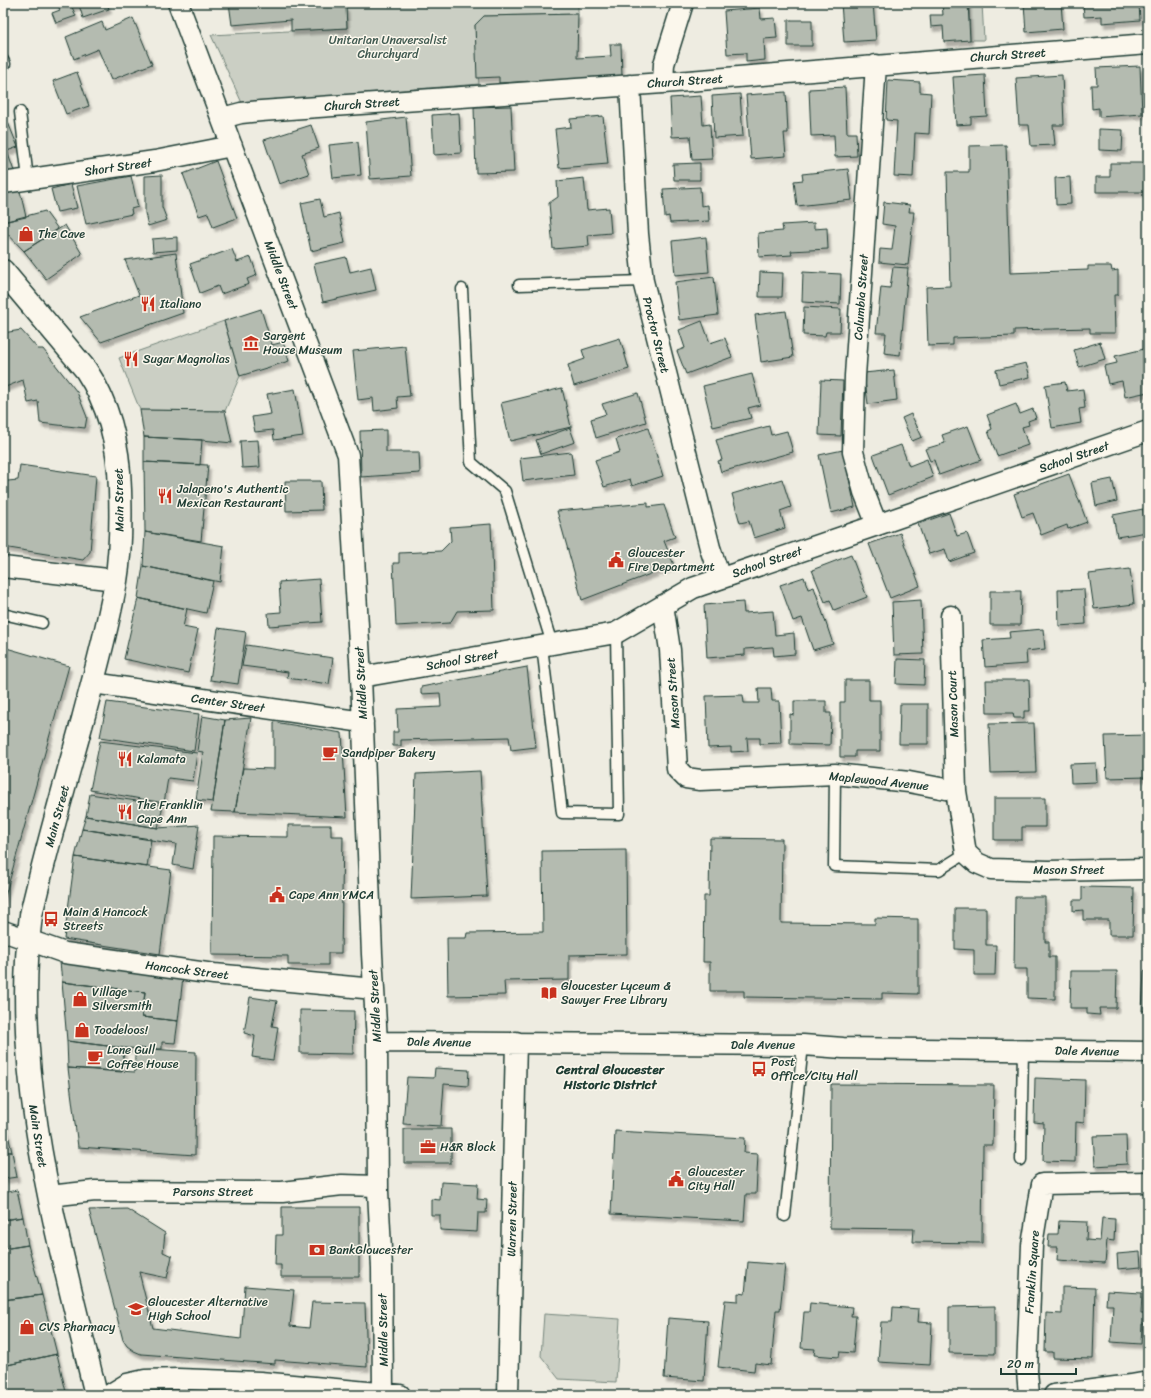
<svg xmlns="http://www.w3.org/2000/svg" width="1151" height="1398" viewBox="0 0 1151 1398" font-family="Sriracha,sans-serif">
  <defs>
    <filter id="shadow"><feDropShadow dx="2.5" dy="4.5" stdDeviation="1" flood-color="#0004"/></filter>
  </defs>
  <rect width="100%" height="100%" fill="#eeece1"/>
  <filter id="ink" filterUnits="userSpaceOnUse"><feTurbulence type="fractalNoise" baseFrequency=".025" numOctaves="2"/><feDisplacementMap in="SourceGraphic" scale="8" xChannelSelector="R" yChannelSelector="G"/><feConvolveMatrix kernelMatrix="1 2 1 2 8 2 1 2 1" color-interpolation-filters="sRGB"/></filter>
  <g filter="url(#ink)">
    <path fill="#cbcfc4" stroke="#75867c" d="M332,3H578V14L484,16L475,25L479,84L242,103L211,35L347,28L346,7H332Z
      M969,3H982L984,40H970Z
      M224,321L240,376L225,411L140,410L119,358Z
      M544,1314L620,1319L616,1382L559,1379L541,1356Z"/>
    <path fill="#b4bbb0" stroke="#1f3d34" filter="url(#shadow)" d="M57,3H107L109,9L83,18L79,5L72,7L76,16L56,23L52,13L60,10Z
      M229,3H332V7H346L347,28L291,31V20L232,25Z
      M841,3H873L876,40L844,42Z
      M942,3H968L970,40L944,42L943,26L931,27L930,15H943Z
      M1024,3H1061L1063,29L1026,32Z
      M1083,3H1139L1140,20L1102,23V16L1084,17Z
      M760,8L761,19L775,18L777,38L764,39L765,60L746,62V53L727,54L724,11Z
      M578,14L577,58L611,56L610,44H621L622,77L499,83V77L477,78L475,25L484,16Z
      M133,18L152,64L111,80L98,49L74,59L66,37L102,22L105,30Z
      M788,20H812V46H788Z
      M1140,66L1142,114L1099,117V108L1092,109L1091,85H1097L1096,68Z
      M77,72L89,106L66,114L53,81Z
      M985,75L987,116L971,117V124L956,125L953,77Z
      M1062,75L1064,125H1053L1055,145L1031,146L1029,125H1019L1016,78Z
      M888,80L920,82V92L931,93L929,134L915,133L913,177L894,176L897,121L886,120Z
      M845,87L847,133H856L857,156L835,157L834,135L811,136L809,89Z
      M786,92L788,133H784L786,156L751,159L746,95Z
      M740,94L743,136L714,138L712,96Z
      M701,96L703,125L710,124L712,159L692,160L690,136L672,137L670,98Z
      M511,106L514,172L476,173L474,107Z
      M459,113L461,153L434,155L432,115Z
      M603,116L608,164L559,168L555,129L571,127L570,119Z
      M406,117L411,176L370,179L366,122Z
      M7,120L18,147L7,151L15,174L3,175V122Z
      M311,125L319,148L302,154L309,174L279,184L264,140Z
      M1099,129L1123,130L1122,151L1099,150Z
      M358,142L361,175L333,178L329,145Z
      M1006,145L1010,273L1088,270V266H1111L1112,271L1118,270V295H1114L1115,333H1090V328L1014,330V336L953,338V345L928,346L926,287L950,286L947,172H969V146Z
      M216,161L237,218L213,227L208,213L199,216L183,174Z
      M700,163V180H674L673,164Z
      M1110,163H1148V192H1096V177H1110Z
      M848,169L852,200L797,206L794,181L803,180L802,174Z
      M162,175V207L167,220L148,226L145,213V176Z
      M131,176L138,207L131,209L132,214L86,224L77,186Z
      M1070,177L1071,204L1056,205L1055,178Z
      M584,178L587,210L609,208L611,233L588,235L589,246L553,249L549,203L558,197L557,181Z
      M71,184L77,208L57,212L51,189Z
      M700,187L701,206L708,205L709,221L670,223L669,216L665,217L663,189Z
      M20,191L26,217L3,222V193Z
      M320,199L324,217L339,213L345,243L311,251L301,203Z
      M884,202L910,205L909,212H914L908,265L879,262L880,249L892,250L895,226L882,224Z
      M45,211L58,229L24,251L3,229V222Z
      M814,223V229L827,228L828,249L791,251L792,255L759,257L758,233L783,231L782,225Z
      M65,225L82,254L46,279L24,251Z
      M177,237V250L153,252L152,239Z
      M706,237L709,272L675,275L672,241Z
      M232,249L237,262L251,257L257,275L247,279L249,284L221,294L218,286L200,293L190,264Z
      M176,253L183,313L101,342L80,317L139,295L125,260Z
      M346,257L350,272L371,267L376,290L323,302L314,264Z
      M893,267L908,268L900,355L884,353L886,333H876L881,287L890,288Z
      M760,272L783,273L782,297H759Z
      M803,272L841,274L840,304L802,302Z
      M714,277L718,315L679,320L675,282Z
      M804,307L841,309L840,332H826L825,336L803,335Z
      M261,309L272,345L283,342L289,361L240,376L224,321Z
      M786,311L793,357L761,362L755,315Z
      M702,321L710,343L725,338L732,357L686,374L677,351L685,348L679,330Z
      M21,330L38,349H43L77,392L87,417L85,428L40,423L38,401L28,403L23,380L3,388V333Z
      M620,338L629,369L574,386L568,365L585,359L582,350Z
      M1100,342L1105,359L1079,367L1074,350Z
      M405,346L410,396L397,397L398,408L374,411L373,398L358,400L353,351Z
      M1148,348V392L1125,397L1122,381L1108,384L1104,366L1117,363L1115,356Z
      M1026,363L1030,377L999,384L996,370Z
      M894,370L897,400L868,404L864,373Z
      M752,374L760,405L748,408L751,418L713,427L703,386Z
      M821,380L843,381L841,436L819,435Z
      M1065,382L1067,391L1083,389L1085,408L1079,409L1081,423L1052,428L1045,385Z
      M562,388L571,427L510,441L501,403Z
      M295,389L303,436L274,440L273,430L255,432L252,417L271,414L267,394Z
      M638,393L646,422L596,438L591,419L606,414L602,404Z
      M1016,404L1020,414L1033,409L1036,418L1028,421L1029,425L1022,427L1028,445L997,456L988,431L992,429L987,415Z
      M140,410L225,411L232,443L202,440L144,437Z
      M911,414L922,437L912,441L902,418Z
      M769,426L771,435L787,431L793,452L721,472L718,461L722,460L716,440Z
      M968,426L981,460L939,475L934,460L930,461L925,449L945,443L942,435Z
      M570,428L575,442L541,454L536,440Z
      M648,428L663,476L632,486L630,479L604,487L595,460L620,452L616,439Z
      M386,430V452H419L420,473L361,477L360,431Z
      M144,437L202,440L200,465L144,462Z
      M258,440L260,467L242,468L240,441Z
      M901,445L909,466L927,459L933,477L888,495L873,455Z
      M843,450L855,507L831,513L819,455Z
      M571,452L574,475L523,481L520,458Z
      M144,462L208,465L201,541L145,532Z
      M20,465L96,476L90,552L83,560L3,547V481H8L18,480Z
      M1069,474L1087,522L1068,529L1067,525L1041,535L1033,513L1022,517L1014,494Z
      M782,479L791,507L780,511L785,528L754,538L749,521L740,523L732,494Z
      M1112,479L1117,501L1096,506L1092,483Z
      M285,481H321L322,510L286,511Z
      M648,503V507L664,505L675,537L664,541L674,565L582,600L557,511Z
      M1143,509L1147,532L1117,537L1113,515Z
      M949,513L957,536L967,533L974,553L949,562L945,549L929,554L918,524Z
      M491,524L494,610L457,611L450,623L396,626L393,563H399V553L441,551L451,541L450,527Z
      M145,532L224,546L220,582L143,566Z
      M900,533L920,586L890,598L869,544Z
      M851,555L867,597L834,610L830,600L825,602L812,570Z
      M143,566L213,581L206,613L138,598Z
      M1130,569L1134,604L1094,609L1089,574Z
      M804,577L808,589L814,587L833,644L813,650L802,618L793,621L780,585Z
      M319,579L322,622L269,626L268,613L281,612L279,582Z
      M1084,589L1086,624L1059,626L1058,590Z
      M990,591H1021L1020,625H990Z
      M138,598L187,609L183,627L198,630L188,673L124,659Z
      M921,600L923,654L894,655L892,602Z
      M743,602L744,613L773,611L775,635L794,633L795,654L774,656L773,647L745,649V655L707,658L704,605Z
      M218,628L246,632L238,684L210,680Z
      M1043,629L1045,649L1026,651L1027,664L985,667L983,640L1010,638L1009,632Z
      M246,645L333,658L329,684L287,678L288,672L242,666Z
      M3,647L69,666L3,904Z
      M897,659L925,660L924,685L896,684Z
      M527,667L536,747L511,750L509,737L401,740V746H393V732H398L397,709L441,707L440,693L421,694V687Z
      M845,680H869V700H880V751H855V757H840V702H845Z
      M986,680H1029L1030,711H1024V718H1014L1013,713H987Z
      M758,688H771L772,701H779L781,743L760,744V738H747L748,751L731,752V747L708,748L706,696L743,695L744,703H759Z
      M794,701H826V713H831L830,745L790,744V714L794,715Z
      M107,702L199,714L194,751L100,737Z
      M900,704H928V744H899Z
      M202,716L225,720L213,802L196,800L203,752L197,751Z
      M251,718L235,812L211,811L213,802L225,720Z
      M274,722L342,733L347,817L235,812L243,768L274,769Z
      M1034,723L1036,772L991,773L989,724Z
      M1148,735V777L1107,778L1105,736Z
      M100,741L197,753L193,781L168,778L164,803L90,790Z
      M1096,763L1097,782L1071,783L1070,764Z
      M480,771L487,896L411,899L416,774Z
      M90,794L163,805L158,828L86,816Z
      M994,798H1045V827H1022V840H994Z
      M86,816L158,828L199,825L193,869L173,865L176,844L82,829Z
      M288,825H331V836H343L341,953H328V965H288V956L212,955L213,836L288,837Z
      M82,829L151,839L147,867L75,857Z
      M710,838L782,839L781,923L875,924V918L918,919V994L882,993V999L744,997V991H710V962H703L704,896H709Z
      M626,850L627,954L569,955V980L504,981L505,995L448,996L447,938H466L467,933L543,932L542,851Z
      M75,857L171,870L160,954L64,939Z
      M1082,887L1134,888L1133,935H1109V920H1083V910L1073,911V900H1082Z
      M1015,897H1045V942H1049V957H1055V999L1027,998V969H1014Z
      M955,908H986V945H996L995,975H974V950L955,949Z
      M60,962L183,977L178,1021L142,1017L145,992L62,982Z
      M1071,971H1117L1116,1008H1099L1100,1015L1087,1014V1008H1070Z
      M1144,971H1148V1011H1142Z
      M62,982L145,992L142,1017L178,1021L175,1043L162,1042V1049L124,1048L67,1041Z
      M250,997L277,1001L272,1026L278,1027L273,1060L252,1057L255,1036L244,1033Z
      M300,1010L354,1011L353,1054L300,1053Z
      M67,1041L124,1048L122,1072L68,1068Z
      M135,1048L196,1052L195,1155L78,1147L68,1068L135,1072Z
      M435,1068L469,1070L468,1086L444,1084L441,1126L403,1124L407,1077L434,1078Z
      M1035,1078L1085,1080L1084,1123L1076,1122L1075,1162L1043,1161L1044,1123L1034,1122Z
      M831,1084L994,1085L993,1145H983L982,1243L913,1242L914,1229L830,1228Z
      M3,1117H4L12,1152H3Z
      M404,1129H451V1163H404Z
      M615,1131L745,1138L744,1153L758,1154L756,1194H746L744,1221L611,1214Z
      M1126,1135L1127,1164L1095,1166L1093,1136Z
      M3,1152H12L17,1177L3,1179Z
      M441,1182L478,1184L477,1199L487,1200L486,1213H478L477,1232L440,1230V1215H431V1199L440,1200Z
      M17,1190L23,1217L3,1220V1193Z
      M282,1207H359V1277H281V1265H275L276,1235H282Z
      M127,1209L165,1233L163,1252L172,1256L167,1278L139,1272L153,1328L241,1339L245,1286L294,1290L290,1326L309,1328L312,1302L365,1303L367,1367L275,1360V1364L141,1354L134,1351L127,1346L123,1340L89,1210Z
      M23,1217L28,1245L3,1249V1220Z
      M1102,1218L1115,1219L1114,1241L1107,1240L1105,1263L1057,1260L1058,1247H1048L1049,1234H1058L1059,1221L1087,1222L1086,1240L1100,1241Z
      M28,1245L42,1295L3,1300V1249Z
      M1140,1252L1141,1267L1118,1269L1117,1254Z
      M748,1262L785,1265L780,1310H776L771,1365L755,1363L754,1371L718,1367L725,1300L738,1301V1293L745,1294Z
      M1062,1287L1095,1288L1093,1359L1053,1358V1352H1045L1046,1313L1062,1314Z
      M1107,1291L1142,1293L1141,1314H1147L1146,1324H1142L1141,1344L1111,1342L1113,1305H1106Z
      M42,1295L57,1354L3,1366V1300Z
      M810,1303L852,1307L851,1316H856L853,1353L840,1352L839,1357L814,1355L815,1349L801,1348L804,1312H809Z
      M995,1306V1354L949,1353V1307Z
      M893,1307L919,1309L918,1322L932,1323L930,1365L878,1362L881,1322H892Z
      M668,1318L708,1321L704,1381L664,1378Z
      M57,1354L66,1392L59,1395H3V1366Z"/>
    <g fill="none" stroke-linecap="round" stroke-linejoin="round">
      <defs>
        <path id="service" d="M3,60L5,64L3,65
          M20,112L28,179
          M519,285L643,281
          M462,289L471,462L505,491L552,644
          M3,614L42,623
          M542,646L562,813L619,814L616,633
          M835,774L834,866L939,870L966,853
          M1021,1160L1023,1050
          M785,1216L803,1045"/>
        <path id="minor" d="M178,3L348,455L361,677L372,954L377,1042L378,1191L382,1268L383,1393
          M876,65L855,376L853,452L864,492L877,525
          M663,83L664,64L683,3
          M630,85L638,234L643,281L710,548L720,578
          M222,118L241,113L261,111L663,83L1148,44
          M3,183L155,161L232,146
          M3,567L116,580
          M663,605L670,650L677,769L686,778L700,780L835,774L909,782L956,791L966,853L977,863L991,869L1048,871L1148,869
          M951,616L956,791
          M361,677L616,633L693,588L877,525L1148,431
          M93,683L363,722
          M3,931L65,953L214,974L374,989
          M377,1042L803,1045L843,1048L1148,1052
          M49,1196L95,1191L282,1192L342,1185L378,1186
          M109,1395L127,1384L145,1380L178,1379L260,1382L400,1395
          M508,1395L516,1042
          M1029,1395L1027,1371L1032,1245L1042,1184L1148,1182
          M1054,1395L1131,1385L1148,1382"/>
        <path id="primary" d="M3,271L86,370C110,406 119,447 120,490C121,520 121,551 116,581C108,628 95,673 83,719C65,784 46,849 31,915C10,1078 59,1239 96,1395"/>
      </defs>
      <use href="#service" stroke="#1f3d34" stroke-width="13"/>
      <use href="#minor" stroke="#1f3d34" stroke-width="23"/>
      <use href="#primary" stroke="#1f3d34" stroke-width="25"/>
      <use href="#service" stroke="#fbf7ec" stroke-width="10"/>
      <use href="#minor" stroke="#fbf7ec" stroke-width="20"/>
      <use href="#primary" stroke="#fbf7ec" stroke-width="22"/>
    </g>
  </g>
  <defs>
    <symbol id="shop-bare" viewBox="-9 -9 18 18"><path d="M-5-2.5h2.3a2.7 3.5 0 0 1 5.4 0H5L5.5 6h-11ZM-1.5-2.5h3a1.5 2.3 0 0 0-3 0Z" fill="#c8321e" stroke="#fbf7ec" stroke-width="2.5" paint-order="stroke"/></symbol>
    <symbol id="restaurant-bare" viewBox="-9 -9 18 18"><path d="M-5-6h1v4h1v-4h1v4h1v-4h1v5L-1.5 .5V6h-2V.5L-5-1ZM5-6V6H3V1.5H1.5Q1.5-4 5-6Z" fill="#c8321e" stroke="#fbf7ec" stroke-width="2.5" paint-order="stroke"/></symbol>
    <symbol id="museum-bare" viewBox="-9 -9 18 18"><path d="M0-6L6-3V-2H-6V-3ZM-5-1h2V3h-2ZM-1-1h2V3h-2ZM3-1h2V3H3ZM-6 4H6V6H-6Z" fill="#c8321e" stroke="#fbf7ec" stroke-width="2.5" paint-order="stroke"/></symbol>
    <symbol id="civic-bare" viewBox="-9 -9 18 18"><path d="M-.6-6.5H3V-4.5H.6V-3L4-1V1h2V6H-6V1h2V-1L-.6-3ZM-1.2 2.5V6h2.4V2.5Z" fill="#c8321e" stroke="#fbf7ec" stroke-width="2.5" paint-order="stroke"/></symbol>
    <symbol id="cafe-bare" viewBox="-9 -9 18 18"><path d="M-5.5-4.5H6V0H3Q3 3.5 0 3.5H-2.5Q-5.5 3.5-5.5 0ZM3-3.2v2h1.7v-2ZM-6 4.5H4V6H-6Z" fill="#c8321e" stroke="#fbf7ec" stroke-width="2.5" paint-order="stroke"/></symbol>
    <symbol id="bus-bare" viewBox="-9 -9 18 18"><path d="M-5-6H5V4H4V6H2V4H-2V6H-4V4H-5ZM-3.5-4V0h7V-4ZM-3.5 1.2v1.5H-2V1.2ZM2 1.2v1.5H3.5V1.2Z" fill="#c8321e" stroke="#fbf7ec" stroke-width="2.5" paint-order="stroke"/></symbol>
    <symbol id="library-bare" viewBox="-9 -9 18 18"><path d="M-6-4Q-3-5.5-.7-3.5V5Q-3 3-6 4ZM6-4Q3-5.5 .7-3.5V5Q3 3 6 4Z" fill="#c8321e" stroke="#fbf7ec" stroke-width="2.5" paint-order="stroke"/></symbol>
    <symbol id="office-bare" viewBox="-9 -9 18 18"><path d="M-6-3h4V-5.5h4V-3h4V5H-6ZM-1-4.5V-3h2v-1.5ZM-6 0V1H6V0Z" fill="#c8321e" stroke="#fbf7ec" stroke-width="2.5" paint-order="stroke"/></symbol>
    <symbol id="bank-bare" viewBox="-9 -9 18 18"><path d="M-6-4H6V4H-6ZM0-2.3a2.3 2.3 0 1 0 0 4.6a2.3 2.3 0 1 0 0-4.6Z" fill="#c8321e" stroke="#fbf7ec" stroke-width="2.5" paint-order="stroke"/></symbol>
    <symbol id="school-bare" viewBox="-9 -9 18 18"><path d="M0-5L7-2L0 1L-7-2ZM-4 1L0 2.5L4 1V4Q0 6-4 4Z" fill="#c8321e" stroke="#fbf7ec" stroke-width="2.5" paint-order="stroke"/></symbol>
  </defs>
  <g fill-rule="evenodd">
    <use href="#shop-bare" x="15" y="223" width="22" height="22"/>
    <use href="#restaurant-bare" x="137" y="293" width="22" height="22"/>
    <use href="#museum-bare" x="240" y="332" width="22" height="22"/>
    <use href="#restaurant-bare" x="120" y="348" width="22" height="22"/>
    <use href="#restaurant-bare" x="154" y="485" width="22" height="22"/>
    <use href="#civic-bare" x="605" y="549" width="22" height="22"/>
    <use href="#cafe-bare" x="319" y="742" width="22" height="22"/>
    <use href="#restaurant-bare" x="114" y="748" width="22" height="22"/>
    <use href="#restaurant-bare" x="114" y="801" width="22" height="22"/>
    <use href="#civic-bare" x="266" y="884" width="22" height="22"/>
    <use href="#bus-bare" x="40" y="908" width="22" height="22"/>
    <use href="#library-bare" x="538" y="982" width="22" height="22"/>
    <use href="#shop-bare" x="69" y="988" width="22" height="22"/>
    <use href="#shop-bare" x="71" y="1019" width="22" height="22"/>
    <use href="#cafe-bare" x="84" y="1046" width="22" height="22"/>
    <use href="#bus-bare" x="748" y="1058" width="22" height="22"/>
    <use href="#office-bare" x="417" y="1136" width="22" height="22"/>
    <use href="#civic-bare" x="665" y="1168" width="22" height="22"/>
    <use href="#bank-bare" x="306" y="1239" width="22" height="22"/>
    <use href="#school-bare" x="125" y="1298" width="22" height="22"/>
    <use href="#shop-bare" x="16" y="1316" width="22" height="22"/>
  </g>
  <g text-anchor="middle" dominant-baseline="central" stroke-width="3" stroke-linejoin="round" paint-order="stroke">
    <g font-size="12" fill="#415a51" stroke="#fbf7ec">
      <text x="388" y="40">Unitarian Unaversalist<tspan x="388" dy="14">Churchyard</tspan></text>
    </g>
    <g font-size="12" fill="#1f3d34" stroke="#fbf7ec">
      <text transform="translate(1008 55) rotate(-4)">Church Street</text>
      <text transform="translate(685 81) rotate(-4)">Church Street</text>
      <text transform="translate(362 104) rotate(-4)">Church Street</text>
      <text transform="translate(118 167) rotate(-8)">Short Street</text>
      <text transform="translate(281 275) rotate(69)">Middle Street</text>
      <text transform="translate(861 297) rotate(-86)">Columbia Street</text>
      <text transform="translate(656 335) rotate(76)">Proctor Street</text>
      <text transform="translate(1074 457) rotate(-19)">School Street</text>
      <text transform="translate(119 500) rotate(-91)">Main Street</text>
      <text transform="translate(767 562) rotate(-19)">School Street</text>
      <text transform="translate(462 660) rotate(-10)">School Street</text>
      <text transform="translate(361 683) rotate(-93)">Middle Street</text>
      <text transform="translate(673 693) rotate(-94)">Mason Street</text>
      <text transform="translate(228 703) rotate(8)">Center Street</text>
      <text transform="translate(953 704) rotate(-92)">Mason Court</text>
      <text transform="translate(879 781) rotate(6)">Maplewood Avenue</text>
      <text transform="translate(57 816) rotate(-75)">Main Street</text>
      <text x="1069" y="870">Mason Street</text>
      <text transform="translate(187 970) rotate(7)">Hancock Street</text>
      <text transform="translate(375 1006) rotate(-93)">Middle Street</text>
      <text transform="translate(439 1042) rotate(1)">Dale Avenue</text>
      <text x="763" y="1045">Dale Avenue</text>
      <text transform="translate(1087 1051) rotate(1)">Dale Avenue</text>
      <text transform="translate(38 1136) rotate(81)">Main Street</text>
      <text x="213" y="1192">Parsons Street</text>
      <text transform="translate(512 1219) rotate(-89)">Warren Street</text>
      <text transform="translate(1032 1272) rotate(-86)">Franklin Square</text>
      <text transform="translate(383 1330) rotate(-91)">Middle Street</text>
    </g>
    <g font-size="12" fill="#1f3d34" stroke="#fbf7ec" text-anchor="start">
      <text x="38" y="234">The Cave</text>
      <text x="160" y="304">Italiano</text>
      <text x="263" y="336">Sargent<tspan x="263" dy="14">House Museum</tspan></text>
      <text x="143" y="359">Sugar Magnolias</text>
      <text x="177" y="489">Jalapeno's Authentic<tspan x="177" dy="14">Mexican Restaurant</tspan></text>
      <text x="628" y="553">Gloucester<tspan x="628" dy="14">Fire Department</tspan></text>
      <text x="342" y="753">Sandpiper Bakery</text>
      <text x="137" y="759">Kalamata</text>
      <text x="137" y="805">The Franklin<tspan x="137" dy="14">Cape Ann</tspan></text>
      <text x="289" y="895">Cape Ann YMCA</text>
      <text x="63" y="912">Main &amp; Hancock<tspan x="63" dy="14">Streets</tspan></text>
      <text x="561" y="986">Gloucester Lyceum &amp;<tspan x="561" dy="14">Sawyer Free Library</tspan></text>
      <text x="92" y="992">Village<tspan x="92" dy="14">Silversmith</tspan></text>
      <text x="94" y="1030">Toodeloos!</text>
      <text x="107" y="1050">Lone Gull<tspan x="107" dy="14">Coffee House</tspan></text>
      <text x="771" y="1062">Post<tspan x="771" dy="14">Office/City Hall</tspan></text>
      <text x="440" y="1147">H&amp;R Block</text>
      <text x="688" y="1172">Gloucester<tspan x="688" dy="14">City Hall</tspan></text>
      <text x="329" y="1250">BankGloucester</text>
      <text x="148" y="1302">Gloucester Alternative<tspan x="148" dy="14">High School</tspan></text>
      <text x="39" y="1327">CVS Pharmacy</text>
    </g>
    <g font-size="13" font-weight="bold" fill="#1f3d34" stroke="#fbf7ec">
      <text x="610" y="1069">Central Gloucester<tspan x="610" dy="15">Historic District</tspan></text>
    </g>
  </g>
  <rect width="1151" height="1398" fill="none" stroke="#fbf7ec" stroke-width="16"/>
  <rect x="8" y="8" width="1135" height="1382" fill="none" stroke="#1f3d34" stroke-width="1.5" filter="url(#ink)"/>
  <path d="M1001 1368v6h75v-6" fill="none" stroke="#1f3d34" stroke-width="2"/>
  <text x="1007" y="1368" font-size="12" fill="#1f3d34" stroke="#fbf7ec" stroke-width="3" paint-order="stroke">20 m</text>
</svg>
